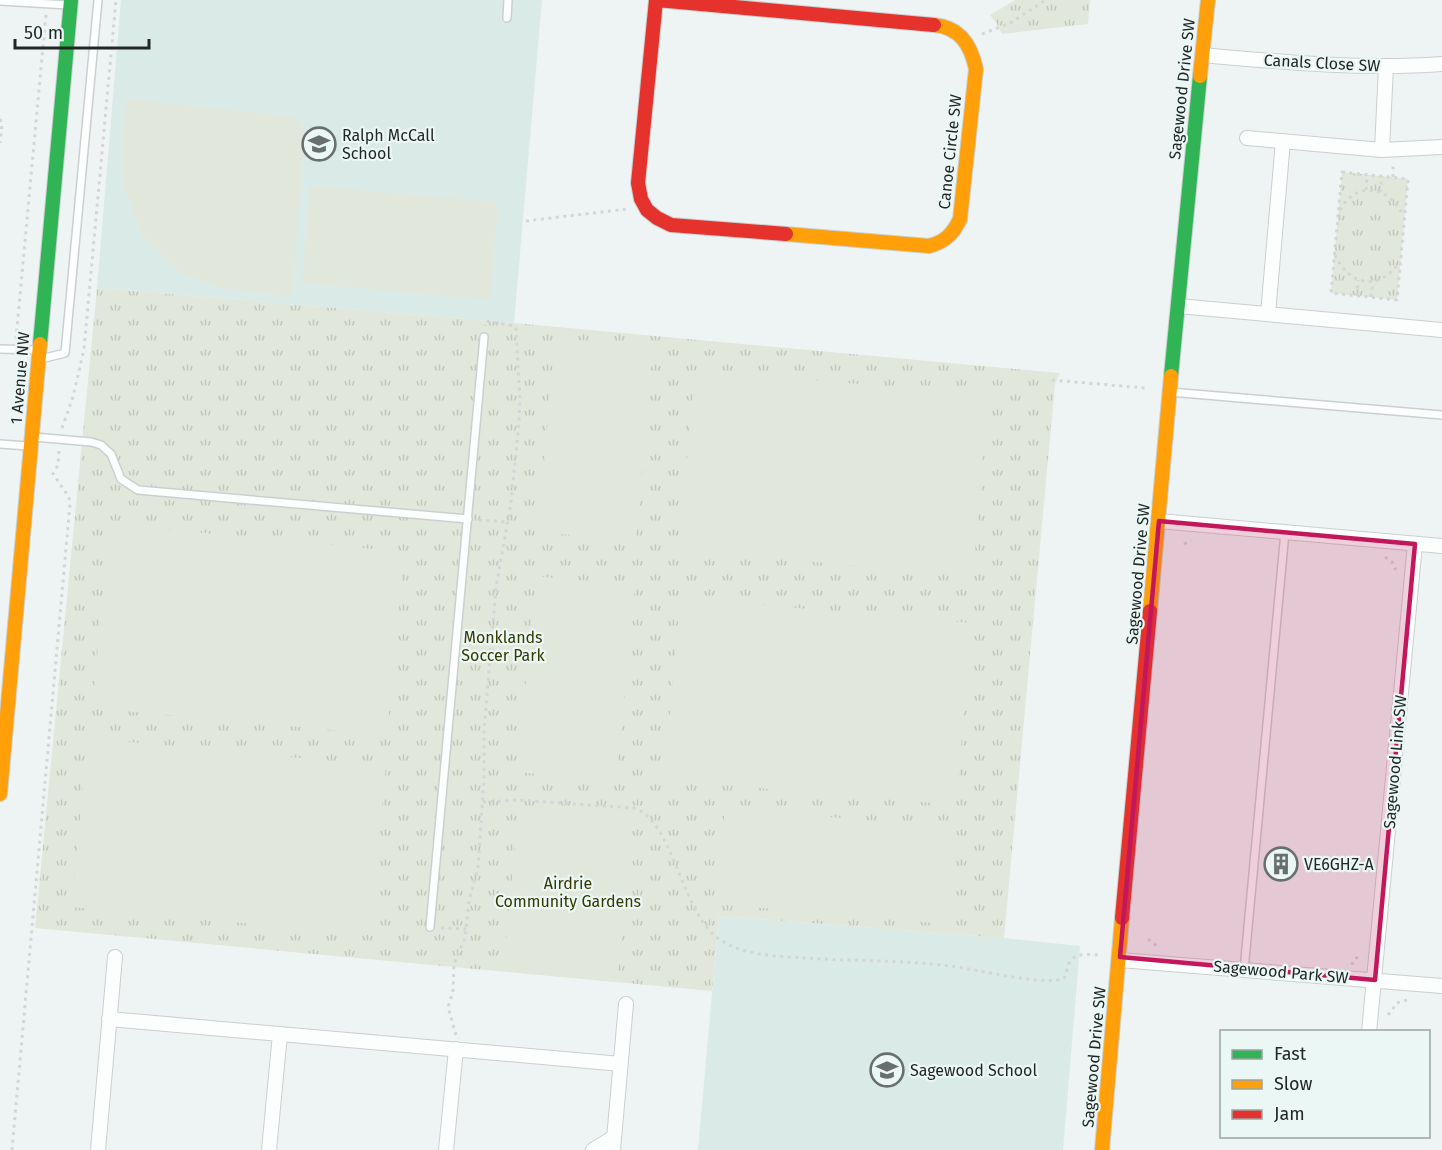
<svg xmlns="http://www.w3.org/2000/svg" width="1442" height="1150" viewBox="0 0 1442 1150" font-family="'Fira Sans',sans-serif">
  <defs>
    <pattern id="park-tufts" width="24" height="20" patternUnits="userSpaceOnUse" patternTransform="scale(1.5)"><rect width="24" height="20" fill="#e2e7db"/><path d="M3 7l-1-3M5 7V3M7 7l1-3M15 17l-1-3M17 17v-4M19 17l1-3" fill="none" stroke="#c2c6bc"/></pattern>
  </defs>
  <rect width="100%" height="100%" fill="#edf4f3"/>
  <path fill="#daeae7" d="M121,0H542L514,323L97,288Z
    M719,916L1004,938L1080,946L1063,1150H698Z"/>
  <path fill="url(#park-tufts)" d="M1015,0H1090L1088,24L1002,34L997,24L990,15Z
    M1342,172L1408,179L1397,300L1331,293Z
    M97,288L514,323L1060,373L1055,384L1004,938L719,916L712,991L35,928Z"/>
  <path fill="#e2e7db" d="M127,99L296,117L305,130L292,297L216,287L177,270L143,236L124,187L123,140Z
    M310,186L498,202L490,300L302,283Z
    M555,338L653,347L636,541L538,532Z
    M695,370L988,395L973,576L679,550Z
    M110,524L404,552L387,735L92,708Z
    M536,576L635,586L616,782L517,772Z
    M680,598L972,623L956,805L664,780Z
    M87,738L386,766L370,935L72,907Z
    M725,808L957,828L948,924L717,904Z
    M518,809L633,813L617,982L504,971Z"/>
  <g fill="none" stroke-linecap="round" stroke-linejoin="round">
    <defs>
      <path id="lane" d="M0,1L68,5
        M507,18L508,0
        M0,349L37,350
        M41,359L65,353L98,0
        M1170,392L1442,415
        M34,437L91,442L101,445L111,454L121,479L138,490L468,519
        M0,444L28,446
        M430,927L484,337
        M1244,970L1285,532"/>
      <path id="street" d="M1202,55C1282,62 1362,70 1442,64
        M1247,138L1382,150L1442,147
        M1382,150L1386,66
        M1178,306L1442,330
        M1268,314L1283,141
        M1159,521L1442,546
        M1120,960L1442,986
        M109,1019L621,1064
        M1369,1032L1415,544
        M98,1150L115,957
        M269,1150L280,1034
        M446,1150L456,1049
        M593,1150L614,1137
        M613,1150L626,1004"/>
      <path id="fast" d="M40,344L71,0
        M1171,376L1200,76"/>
      <path id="slow" d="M1200,76L1208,0
        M786,234L929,246C945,242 953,234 960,219L976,69C971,45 960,27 934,25
        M1150,611L1171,376
        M0,794L40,344
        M1102,1150L1122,918"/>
      <path id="jam" d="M656,0L638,183L641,199L647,210L657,218L671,225L786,234
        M657,0L934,25
        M1122,918L1150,611"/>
    </defs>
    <use href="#lane" stroke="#cad0cf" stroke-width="10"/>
    <use href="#street" stroke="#cad0cf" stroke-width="16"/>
    <use href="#fast" stroke="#cad0cf" stroke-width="16"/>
    <use href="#slow" stroke="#cad0cf" stroke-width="16"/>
    <use href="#jam" stroke="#cad0cf" stroke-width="16"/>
    <path stroke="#d4d6d6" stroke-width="3" stroke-dasharray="3 4.5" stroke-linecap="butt" d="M982,34L1010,23L1046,0
      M0,119L2,124L0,143
      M1342,172L1408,179L1397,300L1331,293Z
      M1393,177V164
      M1366,190L1367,175
      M1380,192L1382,176
      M1340,210C1357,179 1391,187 1403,216
      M526,221L627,209
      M1335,255C1349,285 1378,292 1399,263
      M1357,296L1358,280
      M1371,297L1373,282
      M16,339L46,14
      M1052,380L1145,388
      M62,428L73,397L84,349L116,0
      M479,520L508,522
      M1184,544L1191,540
      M1385,557L1392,562L1396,570
      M483,802L518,800L634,808C672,820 682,909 715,936C740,956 775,956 806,958C862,962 919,959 974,970C992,973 1049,986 1064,978C1067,973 1067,965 1071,960C1078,952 1092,955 1101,955
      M441,928L466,929
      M1148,939L1157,946
      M1352,965L1353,961L1361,954
      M1388,1015L1397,1003L1407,1000
      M456,1035L448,1007L453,992L454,964L465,938L469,901L478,867L484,778V731L496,587L511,503L519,422L520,399L516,329L514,326L486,321L485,326
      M12,1150L70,504L69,497L53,474L58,465L59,450"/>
    <use href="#lane" stroke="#fcfdfd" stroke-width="7"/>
    <use href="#street" stroke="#fcfdfd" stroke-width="14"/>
    <use href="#fast" stroke="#30b455" stroke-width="14"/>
    <use href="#slow" stroke="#ff9f0a" stroke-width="14"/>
    <use href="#jam" stroke="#e5322d" stroke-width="14"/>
  </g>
  <path fill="#c2185b" fill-opacity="0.2" stroke="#c2185b" stroke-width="4.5" stroke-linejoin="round" d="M1159,521L1415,544L1375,980L1120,957Z"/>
  <defs>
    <symbol id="school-ring" viewBox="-11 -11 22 22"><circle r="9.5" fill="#eaf7f4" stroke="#696f6e" stroke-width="1.5"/><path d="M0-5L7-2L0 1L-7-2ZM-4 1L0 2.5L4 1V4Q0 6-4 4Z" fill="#696f6e"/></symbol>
    <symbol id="building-ring" viewBox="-11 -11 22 22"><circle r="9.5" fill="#eaf7f4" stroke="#696f6e" stroke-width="1.5"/><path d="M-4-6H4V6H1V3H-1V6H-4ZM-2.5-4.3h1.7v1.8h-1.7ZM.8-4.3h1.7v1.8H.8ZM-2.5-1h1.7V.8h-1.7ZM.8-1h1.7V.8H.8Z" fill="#696f6e"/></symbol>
  </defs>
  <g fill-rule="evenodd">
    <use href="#school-ring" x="300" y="125" width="38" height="38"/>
    <use href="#building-ring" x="1262" y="845" width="38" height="38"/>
    <use href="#school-ring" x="868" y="1051" width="38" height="38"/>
  </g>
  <g text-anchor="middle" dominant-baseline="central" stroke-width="4.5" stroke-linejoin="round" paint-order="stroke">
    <g font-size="16" fill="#222726" stroke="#eaf7f4">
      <text transform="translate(1322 63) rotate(3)">Canals Close SW</text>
      <text transform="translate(1182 89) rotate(-84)">Sagewood Drive SW</text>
      <text transform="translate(950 152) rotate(-84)">Canoe Circle SW</text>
      <text transform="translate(20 378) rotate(-85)">1 Avenue NW</text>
      <text transform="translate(1138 574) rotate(-85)">Sagewood Drive SW</text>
      <text transform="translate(1395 762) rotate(-85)">Sagewood Link SW</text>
      <text transform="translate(1281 972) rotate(5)">Sagewood Park SW</text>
      <text transform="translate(1094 1057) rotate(-85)">Sagewood Drive SW</text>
    </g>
    <g font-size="16" fill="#222726" stroke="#eaf7f4" text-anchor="start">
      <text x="342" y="135">Ralph McCall<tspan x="342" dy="18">School</tspan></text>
      <text x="1304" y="864">VE6GHZ-A</text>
      <text x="910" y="1070">Sagewood School</text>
    </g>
    <g font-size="16" fill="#343900" stroke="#eaf7f4">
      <text x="503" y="637">Monklands<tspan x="503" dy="18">Soccer Park</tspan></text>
      <text x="568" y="883">Airdrie<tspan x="568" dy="18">Community Gardens</tspan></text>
    </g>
  </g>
  <rect x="1220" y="1030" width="210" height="108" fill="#eaf7f4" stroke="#9aa4a2" stroke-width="1.5"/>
  <rect x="1232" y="1050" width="30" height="9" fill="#30b455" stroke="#9aa4a2" stroke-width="1.5"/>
  <text x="1274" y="1060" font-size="18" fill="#222726">Fast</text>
  <rect x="1232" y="1080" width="30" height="9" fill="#ff9f0a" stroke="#9aa4a2" stroke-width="1.5"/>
  <text x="1274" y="1090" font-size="18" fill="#222726">Slow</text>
  <rect x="1232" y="1110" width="30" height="9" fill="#e5322d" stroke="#9aa4a2" stroke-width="1.5"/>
  <text x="1274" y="1120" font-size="18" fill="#222726">Jam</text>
  <path d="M15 39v9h134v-9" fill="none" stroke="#222726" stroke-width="3"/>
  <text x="24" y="39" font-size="18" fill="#222726" stroke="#eaf7f4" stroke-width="4.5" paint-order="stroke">50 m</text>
</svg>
